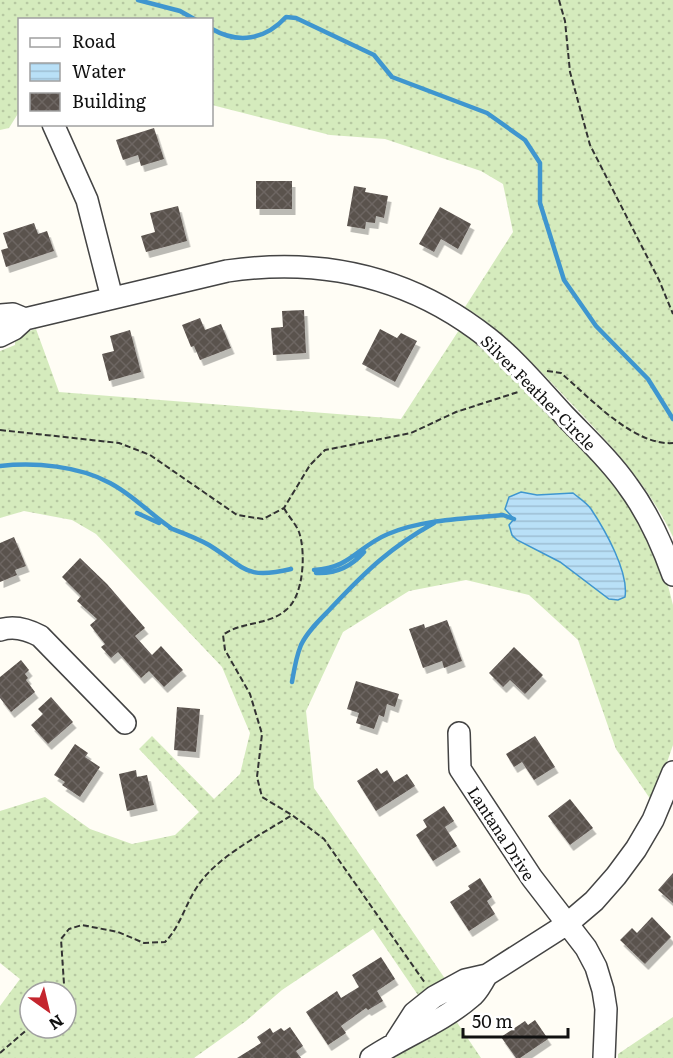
<svg xmlns="http://www.w3.org/2000/svg" width="673" height="1058" viewBox="0 0 673 1058" font-family="Literata,serif">
  <defs>
    <pattern id="grass-dots" width="8" height="8" patternUnits="userSpaceOnUse" patternTransform="scale(1.5)"><rect width="8" height="8" fill="#d5ebbd"/><path d="M2 2h.1M6 6h.1" fill="none" stroke="#b6c8a1" stroke-width="1.8" stroke-linecap="round"/></pattern>
    <pattern id="water-rules" width="6" height="5" patternUnits="userSpaceOnUse" patternTransform="scale(1.5)"><rect width="6" height="5" fill="#b9e0f7"/><path d="M0 2.5h6" fill="none" stroke="#9ebfd3"/></pattern>
    <pattern id="building-cross-hatch" width="8" height="8" patternUnits="userSpaceOnUse" patternTransform="scale(1.5)"><rect width="8" height="8" fill="#5a524d"/><path d="M0 0l8 8M0 8l8-8" fill="none" stroke="#6d6662"/></pattern>
    <filter id="shadow"><feDropShadow dx="3.5" dy="6" stdDeviation="0" flood-color="#0004"/></filter>
  </defs>
  <rect width="100%" height="100%" fill="#fffdf5"/>
  <path fill="url(#grass-dots)" fill-rule="evenodd" d="M0,0H673V537C647,482 609,443 567,399C536,366 504,332 465,307L513,232L503,184L481,171L385,139L330,135L212,105V20H20L19,112L9,128L0,130Z
    M461,327L487,348L532,392L624,493L664,570L673,605V745L653,803L616,749L578,640L529,595L466,580L409,591L343,632L306,711L314,788L448,983L422,1001L373,929L282,990L246,1021L194,1058H0V1006L20,979L0,963V811L45,797L90,829L132,844L175,835L199,812L139,749L152,736L214,799L240,774L250,733L222,667L96,534L72,520L24,511L0,518V351L15,345V342L17,340L16,335L36,329L59,392L401,419ZM30,992H66V1028H30Z
    M673,1017V1058H618V1054Z
    M454,1018L481,1058H394Z"/>
  <path fill="url(#water-rules)" stroke="#3f96cf" stroke-width="1.5" d="M521,492L537,495L573,493C579,498 587,503 591,509C605,530 629,572 625,597L618,600L609,599L560,562L517,540L512,535L509,525L514,519L505,509L509,497Z"/>
  <g fill="none" stroke-linecap="round" stroke-linejoin="round">
    <path stroke="#3f96cf" stroke-width="4.5" d="M138,0L180,11L196,20
      M212,29C238,44 265,40 286,17L296,18L374,55L392,77L487,113L525,140L540,163V203L564,280L596,326L648,379L673,419
      M0,466C35,462 79,466 110,483C133,495 150,514 171,528
      M137,513L159,523
      M170,528C183,533 197,538 209,545C246,568 245,580 291,569
      M314,570C351,568 357,547 388,534C423,519 465,519 503,515L514,519
      M316,573C336,574 351,567 364,552
      M292,682C294,670 296,657 301,645C308,630 322,618 333,606C367,570 391,547 434,523"/>
  </g>
  <path fill="url(#building-cross-hatch)" filter="url(#shadow)" d="M154,128L164,159L141,166L138,155L123,160L116,140Z
    M256,181H292V209H256Z
    M354,186L366,188L365,192L388,196L384,218L376,216L375,223L366,222L365,229L347,226Z
    M178,206L187,241L146,252L141,236L155,232L150,213Z
    M440,207L471,224L458,249L441,239L434,252L419,244Z
    M34,223L38,234L47,231L54,251L6,267L1,250L8,248L3,233Z
    M304,310L306,353L273,355L271,328L283,327L282,311Z
    M200,318L205,330L221,324L231,348L200,360L194,346L191,347L182,325Z
    M380,329L397,338L401,333L417,341L395,382L362,364Z
    M130,330L141,372L109,381L102,354L114,351L110,336Z
    M14,537L26,566L15,570L17,575L0,582V543Z
    M80,558L107,584L145,628L135,636L152,655L161,646L183,670L164,687L149,671L141,678L118,652L111,658L101,647L105,644L90,625L97,619L77,601L81,596L62,577Z
    M447,620L462,661L444,668L442,661L423,668L409,629L424,624L425,628Z
    M514,647L543,675L525,694L510,680L503,687L489,673Z
    M21,660L29,670L25,674L28,678L26,680L35,692L11,712L0,698V677Z
    M356,681L399,694L395,707L387,704L384,717L379,715L374,729L356,723L359,713L347,709Z
    M51,697L73,722L48,744L31,725L43,714L38,709Z
    M177,707L200,709L196,752L174,750Z
    M535,736L555,767L534,780L522,762L514,767L506,754Z
    M75,744L88,753L85,757L100,767L80,797L62,785L65,782L54,775Z
    M377,768L381,774L387,770L394,782L407,774L415,786L376,811L357,781Z
    M136,770L137,777L147,775L154,805L127,811L119,774Z
    M570,799L593,828L570,845L548,816Z
    M444,806L454,821L445,827L457,846L433,861L416,835L427,827L423,820Z
    M673,873V903L658,890Z
    M480,878L492,897L487,901L495,914L469,931L450,902L470,889L468,886Z
    M652,917L671,937L645,964L620,940L632,928L637,933Z
    M381,957L395,979L377,991L383,1001L368,1010L366,1008L341,1026L346,1033L328,1045L306,1012L337,991L341,998L359,987L352,975Z
    M535,1020L548,1039L520,1058H516L501,1037L525,1021L528,1025Z
    M290,1027L303,1046L296,1051L301,1058H237L261,1043L257,1037L270,1028L273,1033L281,1028L284,1031Z"/>
  <g fill="none" stroke-linecap="round" stroke-linejoin="round">
    <defs>
      <path id="minor" d="M53,124L87,200L112,298
        M0,315L13,314L25,319
        M0,336L14,329L25,319L227,271C323,257 411,277 488,338C516,360 540,389 564,415C586,438 610,460 628,486C648,513 662,544 673,575
        M0,630C14,625 27,629 40,636L125,723
        M459,733L460,769L532,878L586,948L596,967L603,990L606,1009L604,1058
        M396,1041L414,1013L434,997L465,980L487,975L567,924L594,901L616,876L636,849L653,820L673,772
        M371,1058C404,1036 441,1023 471,997C478,992 482,982 487,975"/>
    </defs>
    <use href="#minor" stroke="#444" stroke-width="24"/>
    <path stroke="#333" stroke-width="2" stroke-dasharray="6 3" stroke-linecap="butt" d="M559,0L565,21L570,72L590,145L659,280L673,314
      M547,371L561,373C590,398 634,446 673,443
      M0,430L119,443L150,455L237,515L263,519L284,508L310,465L325,450L411,433L456,412L518,392
      M284,508C288,516 296,524 299,532C306,552 304,596 286,610C268,626 241,621 223,635L225,650L250,694L262,734L257,777L262,797L292,815L324,839L425,983
      M61,992L64,984L61,939L69,929L82,925L118,932L144,943L165,942C180,927 185,905 197,887C217,856 261,835 292,815
      M0,1053L30,1027"/>
    <use href="#minor" stroke="#fff" stroke-width="21"/>
  </g>
  <g text-anchor="middle" dominant-baseline="central" stroke-width="6" stroke-linejoin="round" paint-order="stroke">
    <g font-size="16" fill="#111" stroke="#fff">
      <text transform="translate(539 392) rotate(45)">Silver Feather Circle</text>
      <text transform="translate(502 833) rotate(57)">Lantana Drive</text>
    </g>
  </g>
  <rect x="18" y="18" width="195" height="108" fill="#ffffff" stroke="#a0a0a0" stroke-width="1.5"/>
  <rect x="30" y="38" width="30" height="9" fill="#ffffff" stroke="#a0a0a0" stroke-width="1.5"/>
  <text x="72" y="48" font-size="18" fill="#111111">Road</text>
  <rect x="30" y="63" width="30" height="18" fill="url(#water-rules)" stroke="#a0a0a0" stroke-width="1.5"/>
  <text x="72" y="78" font-size="18" fill="#111111">Water</text>
  <rect x="30" y="93" width="30" height="18" fill="url(#building-cross-hatch)" stroke="#a0a0a0" stroke-width="1.5"/>
  <text x="72" y="108" font-size="18" fill="#111111">Building</text>
  <g transform="translate(48 1010) rotate(146)"><circle r="28" fill="#ffffff" stroke="#a0a0a0" stroke-width="1.5"/>
  <path d="M0-4.5L10 22L0 15L-10 22Z" fill="#c4262e"/>
  <text y="-9" font-size="16" font-weight="bold" text-anchor="middle" fill="#111111">N</text>
  </g>
  <path d="M463 1028v9h105v-9" fill="none" stroke="#111111" stroke-width="3"/>
  <text x="472" y="1028" font-size="18" fill="#111111" stroke="#ffffff" stroke-width="4.5" paint-order="stroke">50 m</text>
</svg>
